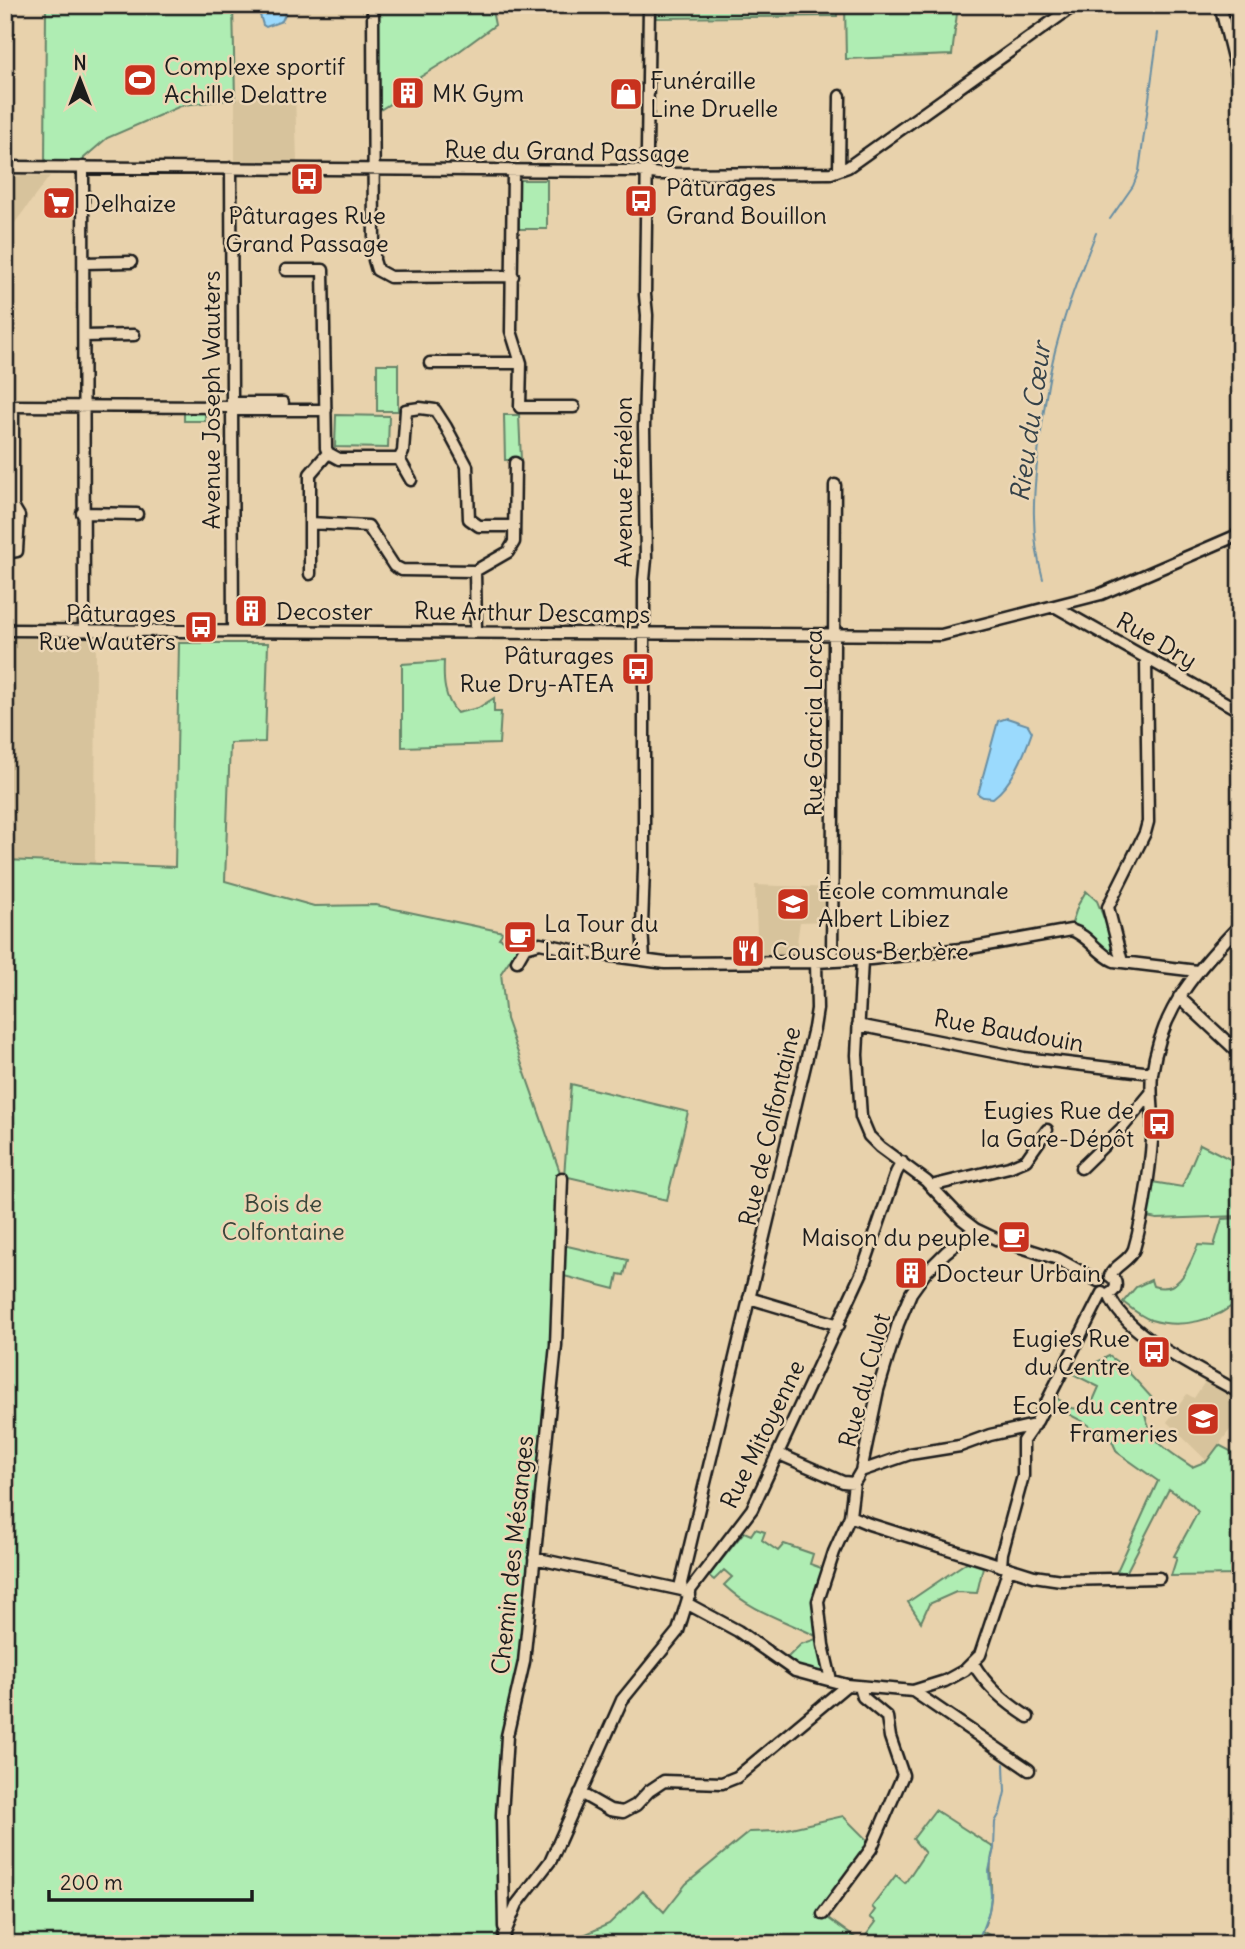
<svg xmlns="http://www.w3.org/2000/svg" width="1245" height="1949" viewBox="0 0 1245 1949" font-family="Delius,sans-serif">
  <rect width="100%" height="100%" fill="#e8d2ac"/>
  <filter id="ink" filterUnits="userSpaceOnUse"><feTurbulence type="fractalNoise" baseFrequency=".0143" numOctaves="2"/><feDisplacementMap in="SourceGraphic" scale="14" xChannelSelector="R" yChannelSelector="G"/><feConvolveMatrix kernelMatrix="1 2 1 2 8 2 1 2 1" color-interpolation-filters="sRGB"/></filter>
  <g filter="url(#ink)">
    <path fill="#d7c39c" d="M295,92L297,162L235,161V99Z
      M5,176H50L5,236Z
      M5,638H96L95,864L5,860Z
      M755,885L833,888L827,921L800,922L795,956L758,957Z
      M1208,1377L1240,1398V1416L1207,1461L1167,1422L1187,1394L1194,1398Z"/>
    <path fill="#afedb3" stroke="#668468" stroke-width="2" d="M46,5H233L235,99L183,105L107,138L84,158L83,167H45Z
      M373,5H491L495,25L446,61L401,89L391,103L380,110L374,105Z
      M657,5H837V16L657,18Z
      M845,5H958L952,55L846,59Z
      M518,180H547V229H519Z
      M377,364H398V411H377Z
      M184,409L205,410V421H184Z
      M336,415L389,416L388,448L335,447Z
      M504,415H519L521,460H505Z
      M179,643H268L265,742L230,743L225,881L314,906L376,905L503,932L499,938L519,946L501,973L506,1019L562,1178L556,1310L517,1680L508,1716L503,1944H5V860L175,867Z
      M444,661C443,682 444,697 457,713L478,708L494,698V712H501L499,744L402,747V664Z
      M1086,891L1097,901L1118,953L1116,959L1084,931L1071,926L1078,905Z
      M571,1084L688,1112L667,1200L564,1176Z
      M1200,1144L1240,1164V1216L1157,1219L1146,1217L1152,1182L1182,1187Z
      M1240,1218V1299C1218,1321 1180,1329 1151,1320C1140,1316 1132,1309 1123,1302L1136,1287L1151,1280L1153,1286C1181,1295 1189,1265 1198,1245L1214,1246L1222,1219Z
      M563,1245L628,1260L624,1275L618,1274L615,1289L560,1275Z
      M1109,1356L1123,1366L1152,1398L1144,1410C1151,1444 1165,1448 1192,1467L1207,1461L1219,1445L1240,1456V1575L1171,1576L1177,1557L1174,1556L1198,1512L1192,1505L1169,1489L1126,1573L1117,1571L1158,1481L1117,1452L1112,1441L1084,1422L1053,1406L1055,1397L1071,1408L1089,1410L1099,1387L1073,1374Z
      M755,1529L765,1532L762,1540L778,1551L784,1544L813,1554L810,1564L824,1569C815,1591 812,1612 816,1636C782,1619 752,1612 724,1585L732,1577L724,1570L714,1580L709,1576L744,1532L751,1535Z
      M967,1562L983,1567L977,1593L956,1592L929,1604L921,1622L908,1602Z
      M819,1638L826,1674L823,1676L783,1662L801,1644Z
      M935,1810L994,1848C988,1865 992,1880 991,1898C990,1909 987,1921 982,1931L991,1936L987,1944H596L597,1942L586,1934L609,1924L643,1891L664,1912L686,1884L749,1832L778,1831L843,1816L870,1843L821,1913L861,1942L876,1922L870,1917L875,1910L872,1907L896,1875L905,1883L925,1853L913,1839Z"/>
    <path fill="#9bdafd" stroke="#688ea3" stroke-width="2" d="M257,5H289L282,21L266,27L263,25Z
      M1007,718L1028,725L1032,732C1024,755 1013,783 993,798L983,797L978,794L998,721Z"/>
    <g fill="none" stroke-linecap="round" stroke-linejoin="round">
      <path stroke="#688ea3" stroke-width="2" d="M1110,219L1133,186L1139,171L1158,33
        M1043,579C1030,533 1033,494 1039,446C1044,411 1048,374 1058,340C1068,303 1082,268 1096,233
        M977,1944L989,1911L991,1896L989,1871L994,1848L995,1822L1000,1813L1005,1792L1004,1764"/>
      <defs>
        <path id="minor" d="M373,5L374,260L377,270L390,277L513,276
          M1220,5L1240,86
          M5,167L637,171L659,174L831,173L848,167L1075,5
          M83,167L84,630
          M231,168L233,631
          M839,170L840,96
          M513,171L511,331L521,363L520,407H574
          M84,263L131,262
          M286,270H323L326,448L328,453
          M84,336L134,335
          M430,363H521
          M233,403H283
          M5,406L233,407
          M233,410H326
          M328,453L339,459H399L403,452L406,410L420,408L435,410L446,427L467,466L469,519L479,526H514
          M328,453L310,474V523L368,526L394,566L402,570L475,571
          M399,459L411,480
          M82,513L137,514
          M5,553L17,551L19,516L13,506V406
          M310,574V523
          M1054,606L1240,711
          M5,630L941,635L1101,594L1240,534
          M476,631L475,571L508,552L514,542L515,463
          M644,960L642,926L644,868V580L646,559L644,427L647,315L645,295L649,5
          M862,960L857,1055L861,1117L869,1136L880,1147L926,1181L962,1219L975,1229L996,1239L1058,1259L1098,1281
          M517,961L525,947L540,943L582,952L665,963L816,962L871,959L970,948L1071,930C1088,935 1098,954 1114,961L1197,971
          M832,961L835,485
          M1122,962L1108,907L1145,833L1148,822L1146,659
          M1179,997L1240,1054
          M858,1025L1024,1058L1152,1073
          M1081,1168L1122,1128L1151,1093
          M931,1186L1009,1167L1026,1160L1047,1130
          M1110,1276C1115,1264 1129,1262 1134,1249C1144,1215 1152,1158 1153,1122C1153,1106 1150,1090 1152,1074C1161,1008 1197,970 1240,925
          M1109,1294C1124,1336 1202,1370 1240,1393
          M1109,1294C1118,1290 1118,1281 1110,1276
          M749,1298L839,1325
          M779,1454L843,1482L854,1483
          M861,1471L910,1454L960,1446L990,1435L1035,1425
          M850,1516L869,1524L1034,1576L1061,1580L1159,1578
          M534,1558L682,1590
          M1001,1566L1002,1553L1023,1476V1441L1037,1421L1102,1293
          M690,1595L682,1590L681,1583L814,1028L817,1009L816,962
          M688,1604L738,1631L795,1671L847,1685L913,1691L1029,1770
          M973,1663C987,1687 1005,1702 1028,1717
          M831,1680L823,1645L818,1601L834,1552L850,1516L854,1483L861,1471L878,1390L898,1324L911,1293L926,1272L946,1252L975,1229
          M913,1691L945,1681L965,1670L980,1655L1009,1568
          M580,1793L610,1810L623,1812L636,1805L649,1791L664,1781L722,1783L737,1777L847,1685
          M823,1914L871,1849L903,1775L890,1737L887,1717L863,1697L860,1687
          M504,1927L502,1815L507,1736L524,1662L556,1345L562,1178
          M504,1935L517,1904L551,1860L622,1700L678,1631L691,1589L752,1509L862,1272L896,1173L902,1162"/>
      </defs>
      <use href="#minor" stroke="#1c1c1c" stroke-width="15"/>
      <use href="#minor" stroke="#ebd6b5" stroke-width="10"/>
    </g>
  </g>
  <defs>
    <symbol id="stadium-square" viewBox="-11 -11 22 22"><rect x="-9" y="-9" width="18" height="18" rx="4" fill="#c8321e" stroke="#ebd6b5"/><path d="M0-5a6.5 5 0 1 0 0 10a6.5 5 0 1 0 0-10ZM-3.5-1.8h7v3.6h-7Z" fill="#fff"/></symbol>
    <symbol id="building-square" viewBox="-11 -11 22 22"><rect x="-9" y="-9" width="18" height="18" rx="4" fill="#c8321e" stroke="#ebd6b5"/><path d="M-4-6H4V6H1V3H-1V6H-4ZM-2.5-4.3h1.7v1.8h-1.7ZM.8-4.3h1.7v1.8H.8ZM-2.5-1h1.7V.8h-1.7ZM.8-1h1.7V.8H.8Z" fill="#fff"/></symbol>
    <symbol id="shop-square" viewBox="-11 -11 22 22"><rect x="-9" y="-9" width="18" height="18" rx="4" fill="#c8321e" stroke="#ebd6b5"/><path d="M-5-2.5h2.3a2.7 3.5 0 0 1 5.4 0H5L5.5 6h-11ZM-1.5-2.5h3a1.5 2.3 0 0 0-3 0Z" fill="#fff"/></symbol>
    <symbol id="bus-square" viewBox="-11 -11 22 22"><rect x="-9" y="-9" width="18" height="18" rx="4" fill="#c8321e" stroke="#ebd6b5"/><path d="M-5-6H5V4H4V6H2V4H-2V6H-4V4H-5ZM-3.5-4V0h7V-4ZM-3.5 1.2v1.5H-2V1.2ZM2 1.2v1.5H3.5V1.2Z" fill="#fff"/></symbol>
    <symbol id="supermarket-square" viewBox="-11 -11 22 22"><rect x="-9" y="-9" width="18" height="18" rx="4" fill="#c8321e" stroke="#ebd6b5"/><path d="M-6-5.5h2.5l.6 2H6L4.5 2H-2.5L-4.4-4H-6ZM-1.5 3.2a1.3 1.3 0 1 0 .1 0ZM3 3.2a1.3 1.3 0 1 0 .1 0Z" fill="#fff"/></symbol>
    <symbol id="school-square" viewBox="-11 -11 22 22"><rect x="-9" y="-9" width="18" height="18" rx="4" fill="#c8321e" stroke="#ebd6b5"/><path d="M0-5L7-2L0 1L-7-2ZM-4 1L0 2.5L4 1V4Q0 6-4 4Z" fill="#fff"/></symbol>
    <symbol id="cafe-square" viewBox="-11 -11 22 22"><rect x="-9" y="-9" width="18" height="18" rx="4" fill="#c8321e" stroke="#ebd6b5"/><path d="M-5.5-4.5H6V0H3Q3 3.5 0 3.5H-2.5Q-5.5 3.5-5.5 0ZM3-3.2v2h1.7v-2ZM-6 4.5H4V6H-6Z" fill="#fff"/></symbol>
    <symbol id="restaurant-square" viewBox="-11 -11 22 22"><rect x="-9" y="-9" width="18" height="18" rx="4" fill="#c8321e" stroke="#ebd6b5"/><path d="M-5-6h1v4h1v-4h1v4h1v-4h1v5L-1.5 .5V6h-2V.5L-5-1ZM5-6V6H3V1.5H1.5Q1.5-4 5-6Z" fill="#fff"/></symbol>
  </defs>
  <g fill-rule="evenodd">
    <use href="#stadium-square" x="121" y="61" width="38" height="38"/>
    <use href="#building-square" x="389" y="74" width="38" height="38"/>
    <use href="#shop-square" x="607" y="75" width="38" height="38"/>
    <use href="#bus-square" x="288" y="160" width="38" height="38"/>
    <use href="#bus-square" x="622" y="182" width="38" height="38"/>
    <use href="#supermarket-square" x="40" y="184" width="38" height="38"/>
    <use href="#building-square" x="232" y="592" width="38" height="38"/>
    <use href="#bus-square" x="182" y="608" width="38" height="38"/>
    <use href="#bus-square" x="619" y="650" width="38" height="38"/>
    <use href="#school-square" x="774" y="885" width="38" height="38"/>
    <use href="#cafe-square" x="501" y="918" width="38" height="38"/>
    <use href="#restaurant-square" x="729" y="932" width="38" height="38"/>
    <use href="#bus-square" x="1140" y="1105" width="38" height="38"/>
    <use href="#cafe-square" x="995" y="1218" width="38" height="38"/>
    <use href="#building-square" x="892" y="1254" width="38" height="38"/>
    <use href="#bus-square" x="1135" y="1333" width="38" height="38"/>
    <use href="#school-square" x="1184" y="1400" width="38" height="38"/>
  </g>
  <g text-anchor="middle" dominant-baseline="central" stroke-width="5" stroke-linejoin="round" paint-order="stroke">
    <g font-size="24" fill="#1c1c1c" stroke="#ebd6b5" text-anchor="start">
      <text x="164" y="66">Complexe sportif<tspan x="164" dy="28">Achille Delattre</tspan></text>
      <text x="650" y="80">Funéraille<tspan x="650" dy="28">Line Druelle</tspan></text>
      <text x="432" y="93">MK Gym</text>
      <text x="666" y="187">Pâturages<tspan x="666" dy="28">Grand Bouillon</tspan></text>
      <text x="84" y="203">Delhaize</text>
      <text x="307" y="215" text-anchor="middle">Pâturages Rue<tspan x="307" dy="28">Grand Passage</tspan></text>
      <text x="276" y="611">Decoster</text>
      <text x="176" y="613" text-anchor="end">Pâturages<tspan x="176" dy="28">Rue Wauters</tspan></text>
      <text x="614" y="655" text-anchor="end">Pâturages<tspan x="614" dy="28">Rue Dry-ATEA</tspan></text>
      <text x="818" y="890">École communale<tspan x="818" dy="28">Albert Libiez</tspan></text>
      <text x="544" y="923">La Tour du<tspan x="544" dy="28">Lait Buré</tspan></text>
      <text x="772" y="951">Couscous Berbère</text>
      <text x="1134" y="1110" text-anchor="end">Eugies Rue de<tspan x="1134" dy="28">la Gare-Dépôt</tspan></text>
      <text x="990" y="1237" text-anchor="end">Maison du peuple</text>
      <text x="936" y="1273">Docteur Urbain</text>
      <text x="1130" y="1338" text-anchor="end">Eugies Rue<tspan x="1130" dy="28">du Centre</tspan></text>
      <text x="1178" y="1405" text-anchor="end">Ecole du centre<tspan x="1178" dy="28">Frameries</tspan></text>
    </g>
    <g font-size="24" fill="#1c1c1c" stroke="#ebd6b5">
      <text transform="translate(567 151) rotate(1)">Rue du Grand Passage</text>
      <text transform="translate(211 400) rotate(-90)">Avenue Joseph Wauters</text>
      <text transform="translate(623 482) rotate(-90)">Avenue Fénélon</text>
      <text transform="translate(532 612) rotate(1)">Rue Arthur Descamps</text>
      <text transform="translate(1157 640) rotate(30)">Rue Dry</text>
      <text transform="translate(813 723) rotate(-90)">Rue Garcia Lorca</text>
      <text transform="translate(1009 1030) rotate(10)">Rue Baudouin</text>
      <text transform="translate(769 1126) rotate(-77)">Rue de Colfontaine</text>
      <text transform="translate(864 1380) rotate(-75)">Rue du Culot</text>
      <text transform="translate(762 1434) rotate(-64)">Rue Mitoyenne</text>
      <text transform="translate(512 1555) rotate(-84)">Chemin des Mésanges</text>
    </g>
    <g font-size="24" fill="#39463a" stroke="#ebd6b5">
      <text x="283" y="1203">Bois de<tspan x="283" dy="28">Colfontaine</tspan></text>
    </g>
    <g font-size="26" font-style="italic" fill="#354249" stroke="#ebd6b5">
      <text transform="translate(1030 422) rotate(-82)">Rieu du Cœur</text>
    </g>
  </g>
  <rect width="1245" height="1949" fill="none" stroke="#ebd6b5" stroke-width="28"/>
  <rect x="14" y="14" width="1217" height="1921" fill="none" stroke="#1c1c1c" stroke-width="2.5" filter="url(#ink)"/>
  <g transform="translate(80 80)" stroke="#ebd6b5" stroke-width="5" paint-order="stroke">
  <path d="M0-5L12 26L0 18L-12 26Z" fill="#1c1c1c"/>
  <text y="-10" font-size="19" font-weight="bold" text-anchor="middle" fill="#1c1c1c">N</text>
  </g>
  <path d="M49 1890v10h203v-10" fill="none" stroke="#1c1c1c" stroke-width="3.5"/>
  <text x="60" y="1890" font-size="21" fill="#1c1c1c" stroke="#ebd6b5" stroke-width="5" paint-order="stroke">200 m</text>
</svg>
